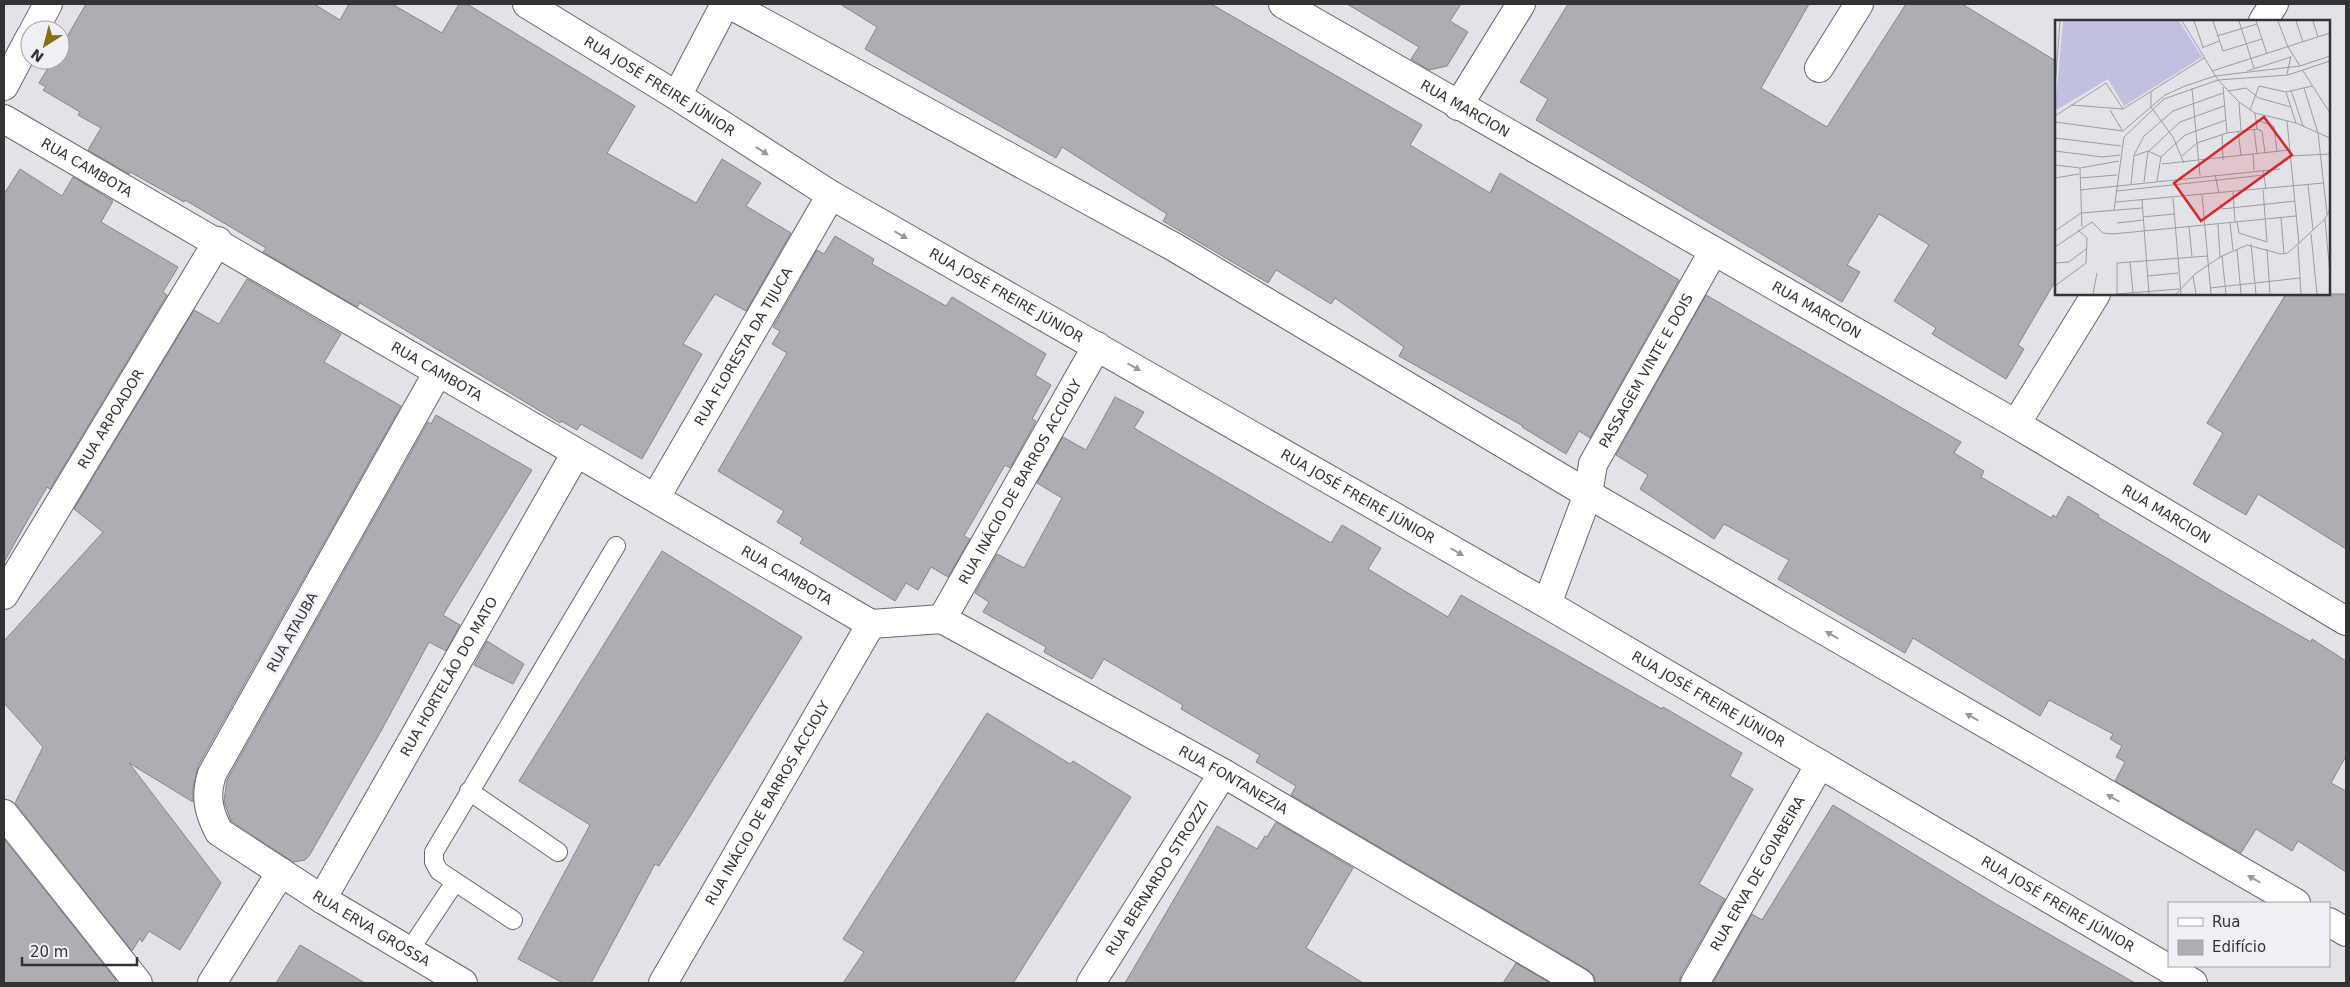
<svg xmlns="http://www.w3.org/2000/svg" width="2350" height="987" viewBox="0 0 2350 987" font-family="'DejaVu Sans',sans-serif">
  <rect width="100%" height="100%" fill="#e2e2e9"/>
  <path fill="#adadb4" stroke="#86868d" d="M86,4H314L340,20L349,4H392L442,33L459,4H467L635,106L607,153L696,203L722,159L761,183L746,206L791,233L746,311L715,294L683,344L702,354L642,459L581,424L577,430L561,421L560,423L360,303L357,307L263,252L266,248L185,200L184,202L130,172L129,174L88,150L101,128L78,115L80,112L43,90L46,87L39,83L53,60H60V49Z
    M840,4H1211L1422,125L1410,145L1490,193L1500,173L1679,280L1590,438L1579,431L1566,454L1522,427L1523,426L1399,356L1404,347L1335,298L1331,304L1276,270L1268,283L1163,221L1167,214L1062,147L1056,158L865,49L877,27Z
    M1347,4H1461L1450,21L1468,32L1447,66L1429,70L1411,59L1419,47Z
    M1568,4H1809L1761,88L1827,127L1906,4H1962L2056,61V280L2018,345L2024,349L2006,379L1932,334L1936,328L1894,301L1929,245L1879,214L1847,265L1860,272L1842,302L1536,120L1548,99L1520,82Z
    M20,169L62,196L73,177L113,201L101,222L178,267L163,292L167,295L50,489L47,487L30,516L4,562V194Z
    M835,236L874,259L872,264L946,306L952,297L1046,354L1035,375L1051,385L1032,419L1036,421L1010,468L1005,465L964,536L970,539L948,577L931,567L918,590L906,583L895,601L800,543L803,538L777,522L784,511L718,471L787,353L772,344L780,331L773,327L817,250L824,254Z
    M247,279L341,334L324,362L401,406L198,766L193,787V802L129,763L221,883L180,950L149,931L142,942L140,938L132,951L15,803L43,747L4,703V641L103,532L74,509L194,310L219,324Z
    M2286,294H2346V549L2258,494L2246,515L2193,484L2223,433L2207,423Z
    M1706,295L1961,442L1954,453L1984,471L1981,477L2051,518L2053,515L2056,517L2068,496L2099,515L2098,517L2225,593L2311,642L2312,639L2346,661V756L2331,783L2346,791V872L2298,841L2292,851L2256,829L2241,853L2115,781L2125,762L2116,757L2122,746L2110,739L2113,734L2049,700L2040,716L1913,638L1905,653L1778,579L1789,560L1724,524L1714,539L1640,489L1648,475L1616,455Z
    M1115,397L1144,412L1134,428L1331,543L1342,525L1381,548L1368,569L1448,617L1461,595L1662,709L1663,707L1742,753L1730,776L1753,789L1699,884L1725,899L1681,975L1679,983H1596L1594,976L1588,970L1291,795L1296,786L1256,762L1260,755L1181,709L1183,705L1104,659L1092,679L1044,652L1046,647L983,612L989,602L975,593L997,554L1024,568L1062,498L1037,483L1063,437L1086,450Z
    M436,415L532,470L443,615L460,625L446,651L429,642L381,731L309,856L305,860L293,862L231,821L224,801L227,780L428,422L431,424Z
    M662,551L802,637L659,866L655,864L591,983H563L518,959L590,825L519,781Z
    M487,641L524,664L513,684L474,665Z
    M987,713L1070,764L1073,761L1131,797L1013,983H843L864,952L843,939Z
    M1833,805L1996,904L2135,983H1713L1752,914L1762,920Z
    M1276,822L1353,868L1306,948L1363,983H1125L1217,826L1257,849L1265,836L1267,837Z
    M4,839L116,980L114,983H4Z
    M300,945L365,983H276Z
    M1516,963L1550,983H1503Z"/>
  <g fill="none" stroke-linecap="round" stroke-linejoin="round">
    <defs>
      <path id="service" d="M469,791L558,852
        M513,920L439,871L434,862V852L616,546
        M409,951L455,882"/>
      <g id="minor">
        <path id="s1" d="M527,4L677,96L831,195L1547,604L2193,983"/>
        <path d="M729,4L1174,247L1588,494L2296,903"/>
        <path id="s2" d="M1283,4L2016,424L2346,621"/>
        <path d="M2263,21L2274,4"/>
        <path d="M34,30L48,4"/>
        <path d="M1819,68L1859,4"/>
        <path d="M4,86L30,37"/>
        <path d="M677,96L725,4"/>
        <path d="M1458,106L1521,4"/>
        <path id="s3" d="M4,119L871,624"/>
        <path id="s4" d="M438,372L212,774C205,796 208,811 219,832L322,899L463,983"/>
        <path d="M2016,424L2096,294"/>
        <path id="s5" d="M656,497L831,195"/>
        <path id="s6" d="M4,595L218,241"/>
        <path id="s7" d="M1547,604L1588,494L1593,464L1713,252"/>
        <path id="s8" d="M942,619L1097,346"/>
        <path id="s9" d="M871,624L942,619L1223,773L1580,983"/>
        <path d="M4,814L138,983"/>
        <path id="s10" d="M322,899L576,453"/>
        <path d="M2329,922L2346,932"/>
        <path d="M212,983L281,872"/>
        <path id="s11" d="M663,983L871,624"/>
        <path id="s12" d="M1091,983L1223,773"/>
        <path id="s13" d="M1695,983L1820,764"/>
      </g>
    </defs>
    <use href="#service" stroke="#67676d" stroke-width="20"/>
    <use href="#minor" stroke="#67676d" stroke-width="30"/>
    <use href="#service" stroke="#fff" stroke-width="18"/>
    <use href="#minor" stroke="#fff" stroke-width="28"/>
  </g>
  <defs><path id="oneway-solid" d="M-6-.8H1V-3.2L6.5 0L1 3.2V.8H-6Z" transform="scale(1.25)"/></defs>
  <g fill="#99999a">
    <use href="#oneway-solid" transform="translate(762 151) rotate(33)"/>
    <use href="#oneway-solid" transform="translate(901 235) rotate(30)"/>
    <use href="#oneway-solid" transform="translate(1134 367) rotate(30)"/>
    <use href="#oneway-solid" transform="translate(1457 552) rotate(30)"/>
    <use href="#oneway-solid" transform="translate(1832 635) rotate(-150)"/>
    <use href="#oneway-solid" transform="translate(1972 717) rotate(-150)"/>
    <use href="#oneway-solid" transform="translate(2113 798) rotate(-150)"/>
    <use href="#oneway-solid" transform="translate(2254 879) rotate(-150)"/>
  </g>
  <g text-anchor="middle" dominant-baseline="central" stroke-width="5" stroke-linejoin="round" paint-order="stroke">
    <g font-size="14" fill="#333336" stroke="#efeff6">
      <text stroke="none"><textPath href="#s1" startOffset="156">RUA JOSÉ FREIRE JÚNIOR</textPath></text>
      <text stroke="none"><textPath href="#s2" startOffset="210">RUA MARCION</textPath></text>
      <text stroke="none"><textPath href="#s3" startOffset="96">RUA CAMBOTA</textPath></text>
      <text stroke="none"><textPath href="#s1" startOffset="561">RUA JOSÉ FREIRE JÚNIOR</textPath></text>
      <text stroke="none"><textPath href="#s2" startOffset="615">RUA MARCION</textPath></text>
      <text stroke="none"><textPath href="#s5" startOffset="174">RUA FLORESTA DA TIJUCA</textPath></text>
      <text stroke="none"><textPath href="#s7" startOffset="255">PASSAGEM VINTE E DOIS</textPath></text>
      <text stroke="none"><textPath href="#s3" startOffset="501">RUA CAMBOTA</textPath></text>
      <text stroke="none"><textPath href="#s6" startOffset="206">RUA ARPOADOR</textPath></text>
      <text stroke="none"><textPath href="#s8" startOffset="158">RUA INÁCIO DE BARROS ACCIOLY</textPath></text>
      <text stroke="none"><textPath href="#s1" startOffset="966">RUA JOSÉ FREIRE JÚNIOR</textPath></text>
      <text stroke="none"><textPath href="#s2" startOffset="1020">RUA MARCION</textPath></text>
      <text stroke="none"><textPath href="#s3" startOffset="906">RUA CAMBOTA</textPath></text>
      <text transform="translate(292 632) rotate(-61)">RUA ATAUBA</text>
      <text stroke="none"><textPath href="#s10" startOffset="256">RUA HORTELÃO DO MATO</textPath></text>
      <text stroke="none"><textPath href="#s1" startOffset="1371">RUA JOSÉ FREIRE JÚNIOR</textPath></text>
      <text stroke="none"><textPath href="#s9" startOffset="404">RUA FONTANEZIA</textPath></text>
      <text stroke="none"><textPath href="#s11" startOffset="208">RUA INÁCIO DE BARROS ACCIOLY</textPath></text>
      <text stroke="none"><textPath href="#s13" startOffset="126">RUA ERVA DE GOIABEIRA</textPath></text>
      <text stroke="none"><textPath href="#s12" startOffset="124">RUA BERNARDO STROZZI</textPath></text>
      <text stroke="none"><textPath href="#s1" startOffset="1776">RUA JOSÉ FREIRE JÚNIOR</textPath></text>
      <text stroke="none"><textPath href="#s4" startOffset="702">RUA ERVA GROSSA</textPath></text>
    </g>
  </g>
  <g transform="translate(2055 20)">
    <rect width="275" height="275" fill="#e2e2e9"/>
    <path d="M8,1H124L147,37L69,86L53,59L0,91Z" fill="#c1c0e1"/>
    <path fill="none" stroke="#9c9ca1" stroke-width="1" d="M127,1L163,60L184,82L200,93L241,103L275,118M139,1L148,27M158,1L168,31L207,19M184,1L199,48M201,1L212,34M223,1L233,27L245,46M241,1L248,22M258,1L263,17M162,16L202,4M147,28L164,21M157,51L275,13M192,51L236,37M248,51L275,93M232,54L236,36M168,67L172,113M0,68L5,1M137,68L145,156M249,68L263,113L272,194M236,70L248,106M173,71L191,68L204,78L236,87M96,72V87L118,117L129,143M231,72L241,103M184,83L186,110M16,85L68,89L149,38M55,90L67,110M195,90L204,66L231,72L257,66M200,93L202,109M0,96L51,63L68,89M201,100L219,106L222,132M232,101L244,224M0,102L68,111M199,109L202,134M202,109L207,111L210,133M68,111L110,75L130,66L160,56L245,46L275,36M183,111L186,135M167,115L168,140M0,118L66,126M0,131L47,137L65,135M94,131L125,102L169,86M198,134L199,150M79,136L93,131L106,137M127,136L142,123L172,113L202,109M235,136L275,134M107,144L234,130M0,145L25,148L64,141M25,148L27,207M208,150L211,169M160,155L164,173M0,158L24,154M25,158L62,155M102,161L106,137L130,115L171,100M89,162L93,131M76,164L79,135L89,116L118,91L168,73M253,165L258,210M25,170L225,149M62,171L209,155M178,172L180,202M147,175L156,274M118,178L126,274M87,180L94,274M61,182L268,163M165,183L167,189L240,181M59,190L69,117L109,79L163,60L233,55L275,41M88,197L119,194M226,197L229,234M270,199L275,254M182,202L184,213L212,222L208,170M62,203L88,200M175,203L178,230M163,204L165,237M134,207L137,237M0,211L26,193L87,188M256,214L262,274M196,224L201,274M243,225L246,274M0,227L37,202L48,213L58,214L241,196M182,229L186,274M212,229L215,274M167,236L171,274M75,242L78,272M0,243L14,242L31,229M93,256L123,253M138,256L141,274M0,266L31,243L32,218L23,210M155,268L245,258M38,274L42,253M62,274V243L153,236M62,274L124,269M121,274L140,254L165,237L192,225L226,234L233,233L270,199L275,189"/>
    <path fill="#d62828" fill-opacity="0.15" stroke="#d62828" stroke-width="2.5" d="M209,97L237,135L146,201L119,163Z"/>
    <rect width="275" height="275" fill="none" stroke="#333336" stroke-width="2.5"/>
  </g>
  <rect width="2350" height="987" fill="none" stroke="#333336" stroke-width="10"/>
  <rect x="2168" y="902" width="162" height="65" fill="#efeff6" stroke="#a4a4a9"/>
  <rect x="2178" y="918" width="25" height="8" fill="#ffffff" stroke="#a4a4a9"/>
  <text x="2212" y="927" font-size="15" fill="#333336">Rua</text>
  <rect x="2178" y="940" width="25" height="15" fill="#adadb4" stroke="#a4a4a9"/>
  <text x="2212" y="952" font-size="15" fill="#333336">Edifício</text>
  <g transform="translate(45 45) rotate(216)"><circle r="24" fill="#efeff6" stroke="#a4a4a9"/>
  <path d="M0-4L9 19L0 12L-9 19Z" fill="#867010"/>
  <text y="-8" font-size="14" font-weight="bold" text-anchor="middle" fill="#333336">N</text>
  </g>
  <path d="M22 957v8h115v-8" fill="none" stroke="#333336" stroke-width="2.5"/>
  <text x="30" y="957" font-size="15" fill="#333336" stroke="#efeff6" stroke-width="4" paint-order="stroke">20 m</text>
</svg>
